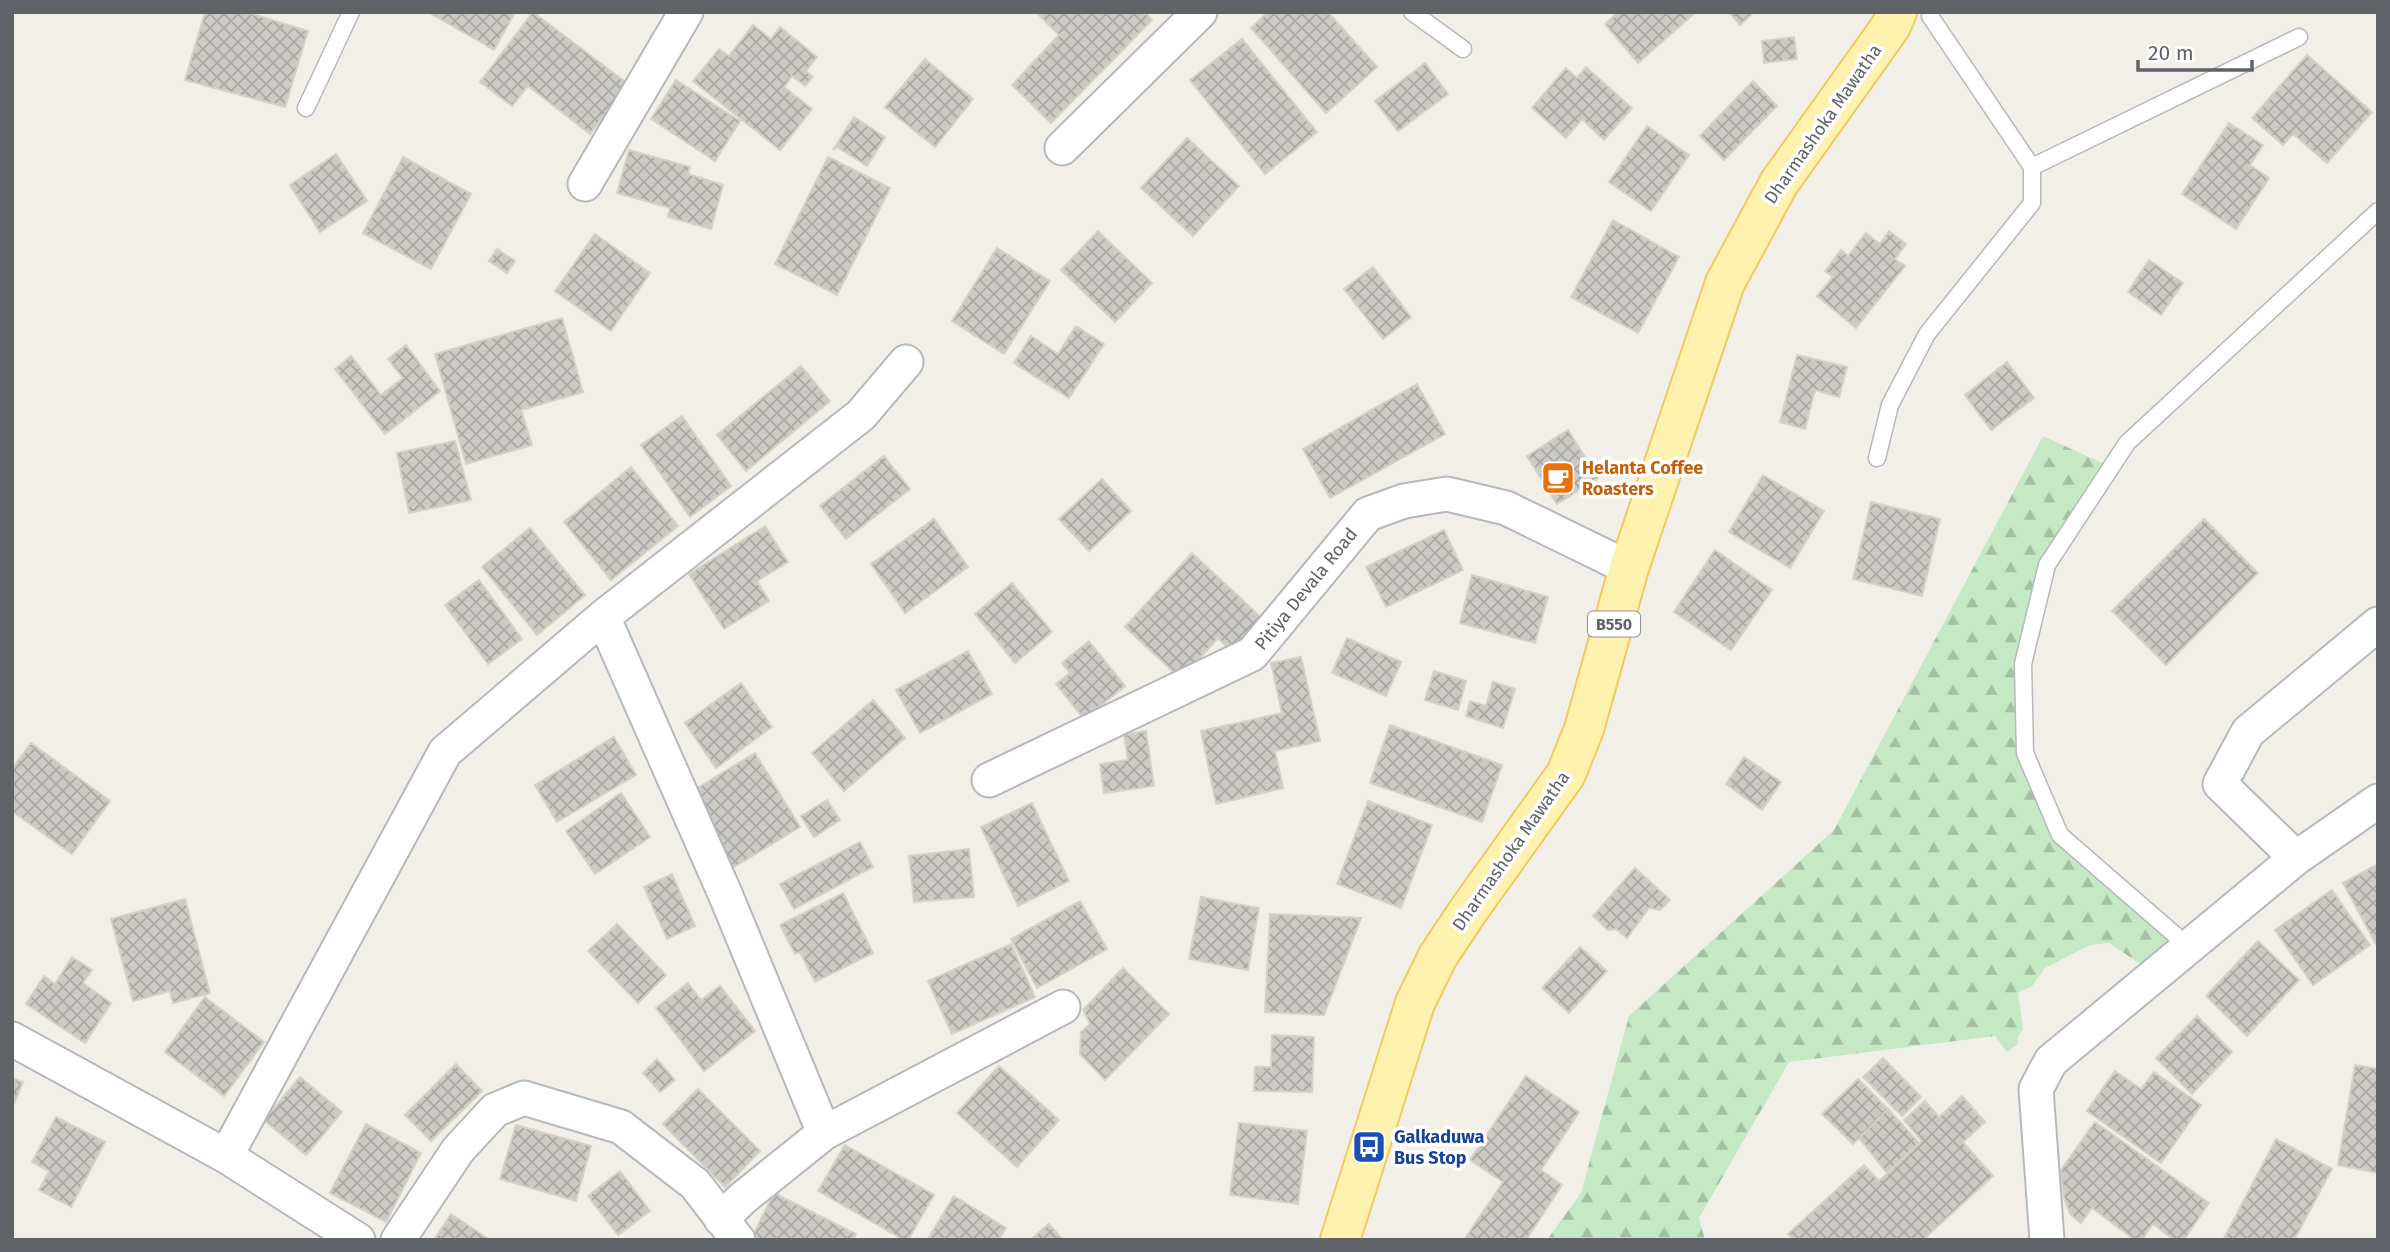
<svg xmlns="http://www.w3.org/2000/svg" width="2390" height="1252" viewBox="0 0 2390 1252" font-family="'Fira Sans',sans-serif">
  <defs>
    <pattern id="forest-firs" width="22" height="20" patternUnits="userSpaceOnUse" patternTransform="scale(1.75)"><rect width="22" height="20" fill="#c5e8c5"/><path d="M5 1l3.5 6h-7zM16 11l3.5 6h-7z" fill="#a3c0a4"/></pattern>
    <pattern id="building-cross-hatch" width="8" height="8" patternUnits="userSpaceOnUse" patternTransform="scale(1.75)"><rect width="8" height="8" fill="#cccac5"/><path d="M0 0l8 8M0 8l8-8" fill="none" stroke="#a9a8a4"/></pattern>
  </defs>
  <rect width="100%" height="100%" fill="#f1efe8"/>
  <path fill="url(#forest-firs)" d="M2043,436L2109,466L2047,565L2023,664L2025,753L2060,835L2189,947L2152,972L2109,943L2090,945L2045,968L2032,986L2018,993L2023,1029L2018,1037V1044L2007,1052L1995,1036L1789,1062L1699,1218L1705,1240H1547L1581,1193L1629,1016L1834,830Z"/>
  <path fill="url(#building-cross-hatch)" stroke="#d6d1c6" stroke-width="2" d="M205,12H246L308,31L285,107L185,80Z
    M428,12H515L494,50Z
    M533,12L628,84L590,134L528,86L512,106L480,82Z
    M1036,12H1145L1152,20L1051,123L1012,85L1059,35Z
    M1268,12H1328L1377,67L1326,113L1251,28Z
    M1618,12H1696L1638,63L1605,24Z
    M1729,12H1754L1740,25Z
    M753,25L771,39L780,27L817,57L806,71L813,77L805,86L792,76L784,87L812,109L780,150L693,81L719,49L729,56Z
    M1794,37L1797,59L1764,63L1762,41Z
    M1242,39L1317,132L1265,174L1190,80Z
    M2307,55L2372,112L2327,163L2293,134L2283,145L2252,118Z
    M925,59L973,99L935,147L885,107Z
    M1425,63L1448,94L1398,131L1375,101Z
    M1586,67L1632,108L1604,140L1582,119L1566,138L1532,108L1566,68L1577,78Z
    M676,80L740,121L715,161L651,119Z
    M1753,81L1777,106L1724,160L1700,136Z
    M854,117L885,137L867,166L837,147L833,150Z
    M2229,123L2263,145L2250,165L2269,178L2236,229L2182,194Z
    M1647,126L1689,155L1651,211L1609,182Z
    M1187,138L1239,186L1193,236L1141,188Z
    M629,150L690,167L688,174L723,185L711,229L668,217L670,208L617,193Z
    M336,154L367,201L320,232L290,185Z
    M403,157L471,194L431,269L363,233Z
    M828,157L890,188L837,295L775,264Z
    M1613,220L1679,257L1638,333L1571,297Z
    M1098,231L1152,283L1115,322L1061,270Z
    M1889,231L1906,244L1895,259L1905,266L1856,328L1817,296L1833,277L1825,271L1841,250L1848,256L1866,233L1880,244Z
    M595,234L650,273L611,331L555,291Z
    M997,248L1050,281L1004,354L952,321Z
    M497,249L515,261L507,273L489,261Z
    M2149,260L2183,283L2161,315L2128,292Z
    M1373,267L1411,317L1383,339L1344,289Z
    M562,318L583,392L521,410L532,445L466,464L435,354Z
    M1076,326L1104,344L1069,398L1014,363L1031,336L1058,354Z
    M406,345L440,391L385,434L335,369L351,356L381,395L403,378L388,359Z
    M1797,355L1847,367L1839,397L1815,390L1805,429L1780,422Z
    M2007,362L2034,398L1991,430L1965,395Z
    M801,366L830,401L746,471L717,435Z
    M1417,384L1445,434L1330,498L1303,449Z
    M682,416L731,486L690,517L641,445Z
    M1568,430L1598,478L1557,504L1527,456Z
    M455,441L471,500L409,513L397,453Z
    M884,456L910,489L846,539L820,506Z
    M631,467L678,526L611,580L564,522Z
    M1763,475L1824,511L1790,568L1729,532Z
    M1102,479L1131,511L1089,551L1059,519Z
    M1871,502L1940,519L1922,596L1853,579Z
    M934,519L968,567L905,613L871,564Z
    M2204,519L2258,573L2166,665L2112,611Z
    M765,526L788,562L757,581L769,601L724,629L689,574Z
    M530,528L585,595L537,635L482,567Z
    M1444,530L1463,570L1386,607L1366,567Z
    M1715,550L1772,590L1731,650L1674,612Z
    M1192,553L1264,620L1234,654L1218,638L1181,679L1125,627Z
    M1472,575L1548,597L1535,643L1460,623Z
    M479,580L522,639L488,664L445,605Z
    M1012,583L1052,632L1015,663L975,614Z
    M1347,638L1401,662L1386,696L1332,673Z
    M1089,641L1125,686L1084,719L1056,684L1070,673L1062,663Z
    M968,651L992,694L920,733L896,690Z
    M1301,657L1320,741L1275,751L1283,788L1216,804L1201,731L1282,713L1271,663Z
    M1434,671L1466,681L1458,710L1425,700Z
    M1493,682L1515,689L1503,728L1466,716L1470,701L1486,706Z
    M741,683L772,727L716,768L685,723Z
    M873,700L905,738L844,791L812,753Z
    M1390,725L1502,765L1482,822L1370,783Z
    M1146,731L1154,786L1104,793L1100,764L1128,760L1124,735Z
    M614,737L636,775L557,822L535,785Z
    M31,743L110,801L72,854L12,811V769Z
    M755,753L800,827L729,870L684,796Z
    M1744,757L1781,782L1762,810L1726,784Z
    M621,793L650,837L595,874L566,831Z
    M827,800L840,820L814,837L801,816Z
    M1368,801L1432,825L1401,908L1337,884Z
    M1032,803L1069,881L1018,906L981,827Z
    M860,842L873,867L794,909L780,884Z
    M969,849L974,897L914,902L909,856Z
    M2378,864V948L2343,883Z
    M1635,868L1670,900L1660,910L1649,908L1627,938L1616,929L1608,930L1593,916Z
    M672,874L695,926L667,939L644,887Z
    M2332,890L2370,945L2313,985L2275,930Z
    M843,893L873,953L815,982L800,952L795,954L780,925Z
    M1201,897L1259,908L1248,970L1189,959Z
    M185,899L210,993L173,1003L170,991L133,1001L111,919Z
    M1080,901L1107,949L1037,988L1011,939Z
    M1270,914L1361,918L1324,1015L1265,1012Z
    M617,924L666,975L638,1003L588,951Z
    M2258,941L2299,980L2247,1036L2206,996Z
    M1011,944L1035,997L952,1034L928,981Z
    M1580,947L1607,971L1569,1013L1542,988Z
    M72,957L92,970L83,983L111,1003L85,1043L26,1004L44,976L55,984Z
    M1123,968L1169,1014L1105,1080L1080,1054L1081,1032L1090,1024L1083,1010Z
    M688,983L701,1000L720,986L755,1031L704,1071L656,1008Z
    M205,997L264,1042L224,1096L165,1052Z
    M2197,1016L2232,1052L2192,1094L2156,1058Z
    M1272,1035L1314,1037L1312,1092L1254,1091L1255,1067H1271Z
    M1883,1058L1921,1097L1902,1116L1863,1077Z
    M657,1059L675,1080L660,1092L643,1073Z
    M456,1064L482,1091L431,1141L405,1115Z
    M2355,1065L2378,1069V1173L2338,1165Z
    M999,1066L1059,1120L1017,1167L957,1113Z
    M2115,1071L2141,1089L2154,1072L2201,1105L2161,1163L2087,1111Z
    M1526,1076L1579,1112L1541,1170L1562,1185L1526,1240H1464L1503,1182L1470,1160Z
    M300,1077L342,1112L306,1155L264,1120Z
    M12,1078L23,1082L12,1108Z
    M1858,1079L1888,1109L1853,1144L1822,1114Z
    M698,1089L760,1151L725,1187L663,1124Z
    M1962,1096L1985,1122L1963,1142L1993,1176L1925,1238L1926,1240H1793L1788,1234L1864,1165L1879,1181L1922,1141L1904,1120L1925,1101L1939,1117Z
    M1888,1109L1919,1143L1887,1173L1859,1138Z
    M56,1117L105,1142L71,1207L39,1190L49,1171L32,1162Z
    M2095,1122L2209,1203L2184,1240H2174L2153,1224L2142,1240H2135L2092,1208L2081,1223L2070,1214L2064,1198L2061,1170Z
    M1239,1123L1307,1131L1298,1204L1230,1195Z
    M366,1124L421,1153L386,1222L330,1193Z
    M516,1125L591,1146L576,1201L500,1179Z
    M2276,1139L2332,1169L2294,1240H2223Z
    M845,1145L934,1195L908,1240H904L818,1191Z
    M620,1171L650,1211L618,1235L588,1196Z
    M774,1193L856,1234L853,1240H757L752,1237Z
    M954,1196L1006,1228L998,1240H933L929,1237Z
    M451,1214L490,1240H434Z
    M1049,1224L1063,1240H1030Z"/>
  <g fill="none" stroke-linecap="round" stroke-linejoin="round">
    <defs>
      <path id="service" d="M1412,12L1463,49
        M306,108L351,12
        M2032,167L2299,37
        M1877,458L1890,405L1927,334L2032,203V167L1930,16
        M2189,947L2060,835L2025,753L2023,664L2047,565L2127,443L2378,211"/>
      <path id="minor" d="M1062,148L1200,12
        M585,184L686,12
        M603,617L726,896L824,1133
        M989,780L1252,654L1368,514L1404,501L1447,494L1506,508L1629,568
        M2296,858L2220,784L2248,732L2378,624
        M12,1039L226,1156L358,1240
        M226,1156L445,752L603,617L861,415L906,362
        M721,1219L743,1198L824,1133L1063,1007
        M398,1240L458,1150L495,1110L524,1098L621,1127L695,1184L738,1240
        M2047,1240L2036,1089L2051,1061L2296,858L2378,801"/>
      <path id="primary" d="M1340,1240L1415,1003L1438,956L1468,911L1566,774L1584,729L1629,568L1725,283L1779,183L1891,26L1897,12"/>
    </defs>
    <use href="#service" stroke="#b5b8bc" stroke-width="19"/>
    <use href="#minor" stroke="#b5b8bc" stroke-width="37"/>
    <use href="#primary" stroke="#f2c960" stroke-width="42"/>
    <use href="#service" stroke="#fff" stroke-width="16"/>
    <use href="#minor" stroke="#fff" stroke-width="33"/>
    <use href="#primary" stroke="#fff2af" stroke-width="38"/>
  </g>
  <defs>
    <symbol id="cafe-square" viewBox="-11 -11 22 22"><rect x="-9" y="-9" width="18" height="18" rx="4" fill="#e8710a" stroke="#fff"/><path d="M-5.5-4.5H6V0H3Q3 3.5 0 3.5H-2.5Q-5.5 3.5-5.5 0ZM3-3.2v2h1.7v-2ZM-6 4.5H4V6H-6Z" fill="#fff"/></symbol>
    <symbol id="bus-square" viewBox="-11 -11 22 22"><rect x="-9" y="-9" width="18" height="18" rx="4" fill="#1a4fb4" stroke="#fff"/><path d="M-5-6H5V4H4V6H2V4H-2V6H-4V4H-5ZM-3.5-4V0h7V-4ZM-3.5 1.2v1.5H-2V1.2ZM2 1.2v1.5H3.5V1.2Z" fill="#fff"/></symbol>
  </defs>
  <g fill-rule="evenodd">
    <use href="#cafe-square" x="1539" y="459" width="38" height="38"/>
    <use href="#bus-square" x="1350" y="1128" width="38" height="38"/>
  </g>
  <g text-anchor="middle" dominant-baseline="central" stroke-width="7" stroke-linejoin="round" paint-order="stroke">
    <rect fill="#fff" stroke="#8f9295" stroke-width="2" x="1588" y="611.5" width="52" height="25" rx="5"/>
    <g font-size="16" font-weight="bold" fill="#5f6368">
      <text x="1614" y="624">B550</text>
    </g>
    <g font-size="18" fill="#5f6368" stroke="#fff">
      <text transform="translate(1823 124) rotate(-55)">Dharmashoka Mawatha</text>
      <text transform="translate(1306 589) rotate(-51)">Pitiya Devala Road</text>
      <text transform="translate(1511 851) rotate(-55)">Dharmashoka Mawatha</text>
    </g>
    <g font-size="18" font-weight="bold" fill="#c56008" stroke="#fff" text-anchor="start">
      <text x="1582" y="468">Helanta Coffee<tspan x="1582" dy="21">Roasters</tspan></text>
    </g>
    <g font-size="18" font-weight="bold" fill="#164399" stroke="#fff" text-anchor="start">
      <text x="1394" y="1137">Galkaduwa<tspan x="1394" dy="21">Bus Stop</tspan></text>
    </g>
  </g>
  <rect width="2390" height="1252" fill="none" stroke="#5f6368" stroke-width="28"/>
  <path d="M2138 60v10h114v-10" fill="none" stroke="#5f6368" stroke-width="3.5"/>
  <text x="2148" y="60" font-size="21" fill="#5f6368" stroke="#ffffff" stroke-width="5" paint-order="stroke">20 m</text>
</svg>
